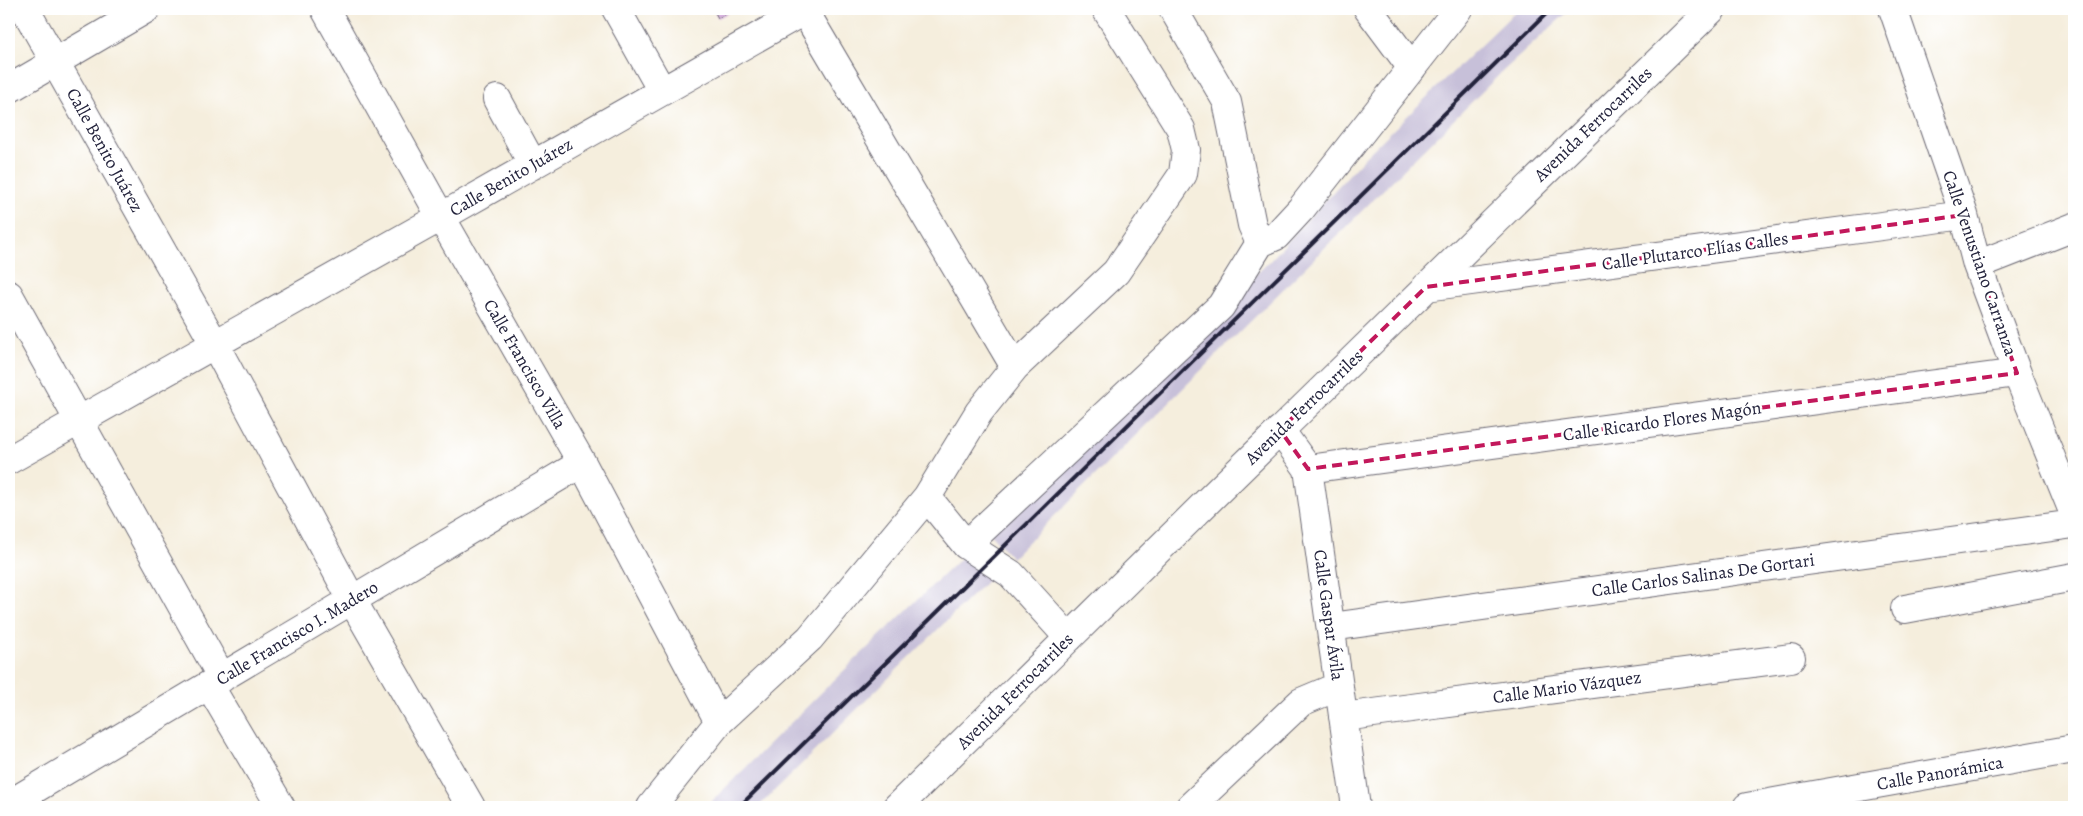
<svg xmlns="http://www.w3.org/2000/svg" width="2083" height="816" viewBox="0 0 2083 816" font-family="Alegreya,serif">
  <rect width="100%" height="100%" fill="#fff"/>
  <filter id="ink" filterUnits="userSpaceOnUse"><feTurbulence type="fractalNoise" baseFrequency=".02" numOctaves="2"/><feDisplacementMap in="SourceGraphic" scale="10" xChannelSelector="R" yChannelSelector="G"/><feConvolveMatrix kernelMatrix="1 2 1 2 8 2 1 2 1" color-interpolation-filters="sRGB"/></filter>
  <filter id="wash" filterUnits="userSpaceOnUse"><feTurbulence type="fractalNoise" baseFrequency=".0096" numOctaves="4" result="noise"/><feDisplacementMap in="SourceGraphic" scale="20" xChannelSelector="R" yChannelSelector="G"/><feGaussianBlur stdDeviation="1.12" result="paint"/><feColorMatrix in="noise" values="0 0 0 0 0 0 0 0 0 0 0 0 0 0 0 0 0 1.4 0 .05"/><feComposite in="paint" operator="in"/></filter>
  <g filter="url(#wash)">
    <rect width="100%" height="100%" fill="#f5eedd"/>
    <path fill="#c7c0d9" d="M1518,9H1571L1503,71L1012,558L988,531L1269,262L1366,156Z
      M968,551L991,577L758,807H706L829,685Z"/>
    <g id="blocks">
      <path fill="#cb99d4" d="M713,9H735L718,18Z"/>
    </g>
  </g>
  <g filter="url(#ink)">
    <use href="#blocks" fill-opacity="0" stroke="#6c6974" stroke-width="1"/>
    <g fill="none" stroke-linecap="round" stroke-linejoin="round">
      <defs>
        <path id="minor" d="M25,9L214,343L352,600L471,807
          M325,9L441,217L582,463L719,722
          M616,9L662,91
          M1173,9L1227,102L1252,225L1260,243
          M1368,9L1412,68
          M1893,9L1964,215L1977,265L2017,373L2074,514
          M804,10L1015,367
          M9,89L146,9
          M497,99L533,165
          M1977,265L2074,227
          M1426,287L1964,215
          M9,295L222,678
          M1280,430L1308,469L1356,807
          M9,460L441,217L807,9
          M1308,469L2017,373
          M927,497L966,545L1011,574L1069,638
          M966,545L1221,306L1260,243L1276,236L1301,209L1458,9
          M1905,609L2074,577
          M1331,627L2074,524
          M209,685L281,807
          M1343,717L1791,658
          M11,803L582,463
          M651,807L719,722L810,638L927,497L979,412L1015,367L1116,272L1183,174L1186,150L1181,129L1106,9
          M897,807L1216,493L1712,9
          M1190,807L1301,702L1339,686
          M1747,807L2074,749"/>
      </defs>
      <use href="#minor" stroke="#6c6974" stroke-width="30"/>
      <use href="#minor" stroke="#fff" stroke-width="28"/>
      <path stroke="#22223b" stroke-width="4" d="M739,807L1551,9"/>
    </g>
  </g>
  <path fill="none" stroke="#c2185b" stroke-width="4" stroke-dasharray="10 6" stroke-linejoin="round" d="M1964,215L1977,265L2017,373L1308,469L1280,430L1426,287Z"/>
  <g text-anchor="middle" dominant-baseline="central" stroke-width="5" stroke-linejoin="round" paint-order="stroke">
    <g font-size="18" fill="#22223b" stroke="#fff">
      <text transform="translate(1593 124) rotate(-44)">Avenida Ferrocarriles</text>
      <text transform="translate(105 150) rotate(61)">Calle Benito Juárez</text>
      <text transform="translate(511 177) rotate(-30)">Calle Benito Juárez</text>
      <text transform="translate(1695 251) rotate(-8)">Calle Plutarco Elías Calles</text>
      <text transform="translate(1980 263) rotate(71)">Calle Venustiano Carranza</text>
      <text transform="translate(525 364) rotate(60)">Calle Francisco Villa</text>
      <text transform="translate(1304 407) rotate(-44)">Avenida Ferrocarriles</text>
      <text transform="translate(1662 421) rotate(-8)">Calle Ricardo Flores Magón</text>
      <text transform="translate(1703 575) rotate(-8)">Calle Carlos Salinas De Gortari</text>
      <text transform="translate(1329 615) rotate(82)">Calle Gaspar Ávila</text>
      <text transform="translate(297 633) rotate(-31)">Calle Francisco I. Madero</text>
      <text transform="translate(1567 687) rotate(-8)">Calle Mario Vázquez</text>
      <text transform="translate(1015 691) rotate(-45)">Avenida Ferrocarriles</text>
      <text transform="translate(1940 773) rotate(-10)">Calle Panorámica</text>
    </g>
  </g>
  <rect width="2083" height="816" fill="none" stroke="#fff" stroke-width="30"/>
</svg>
